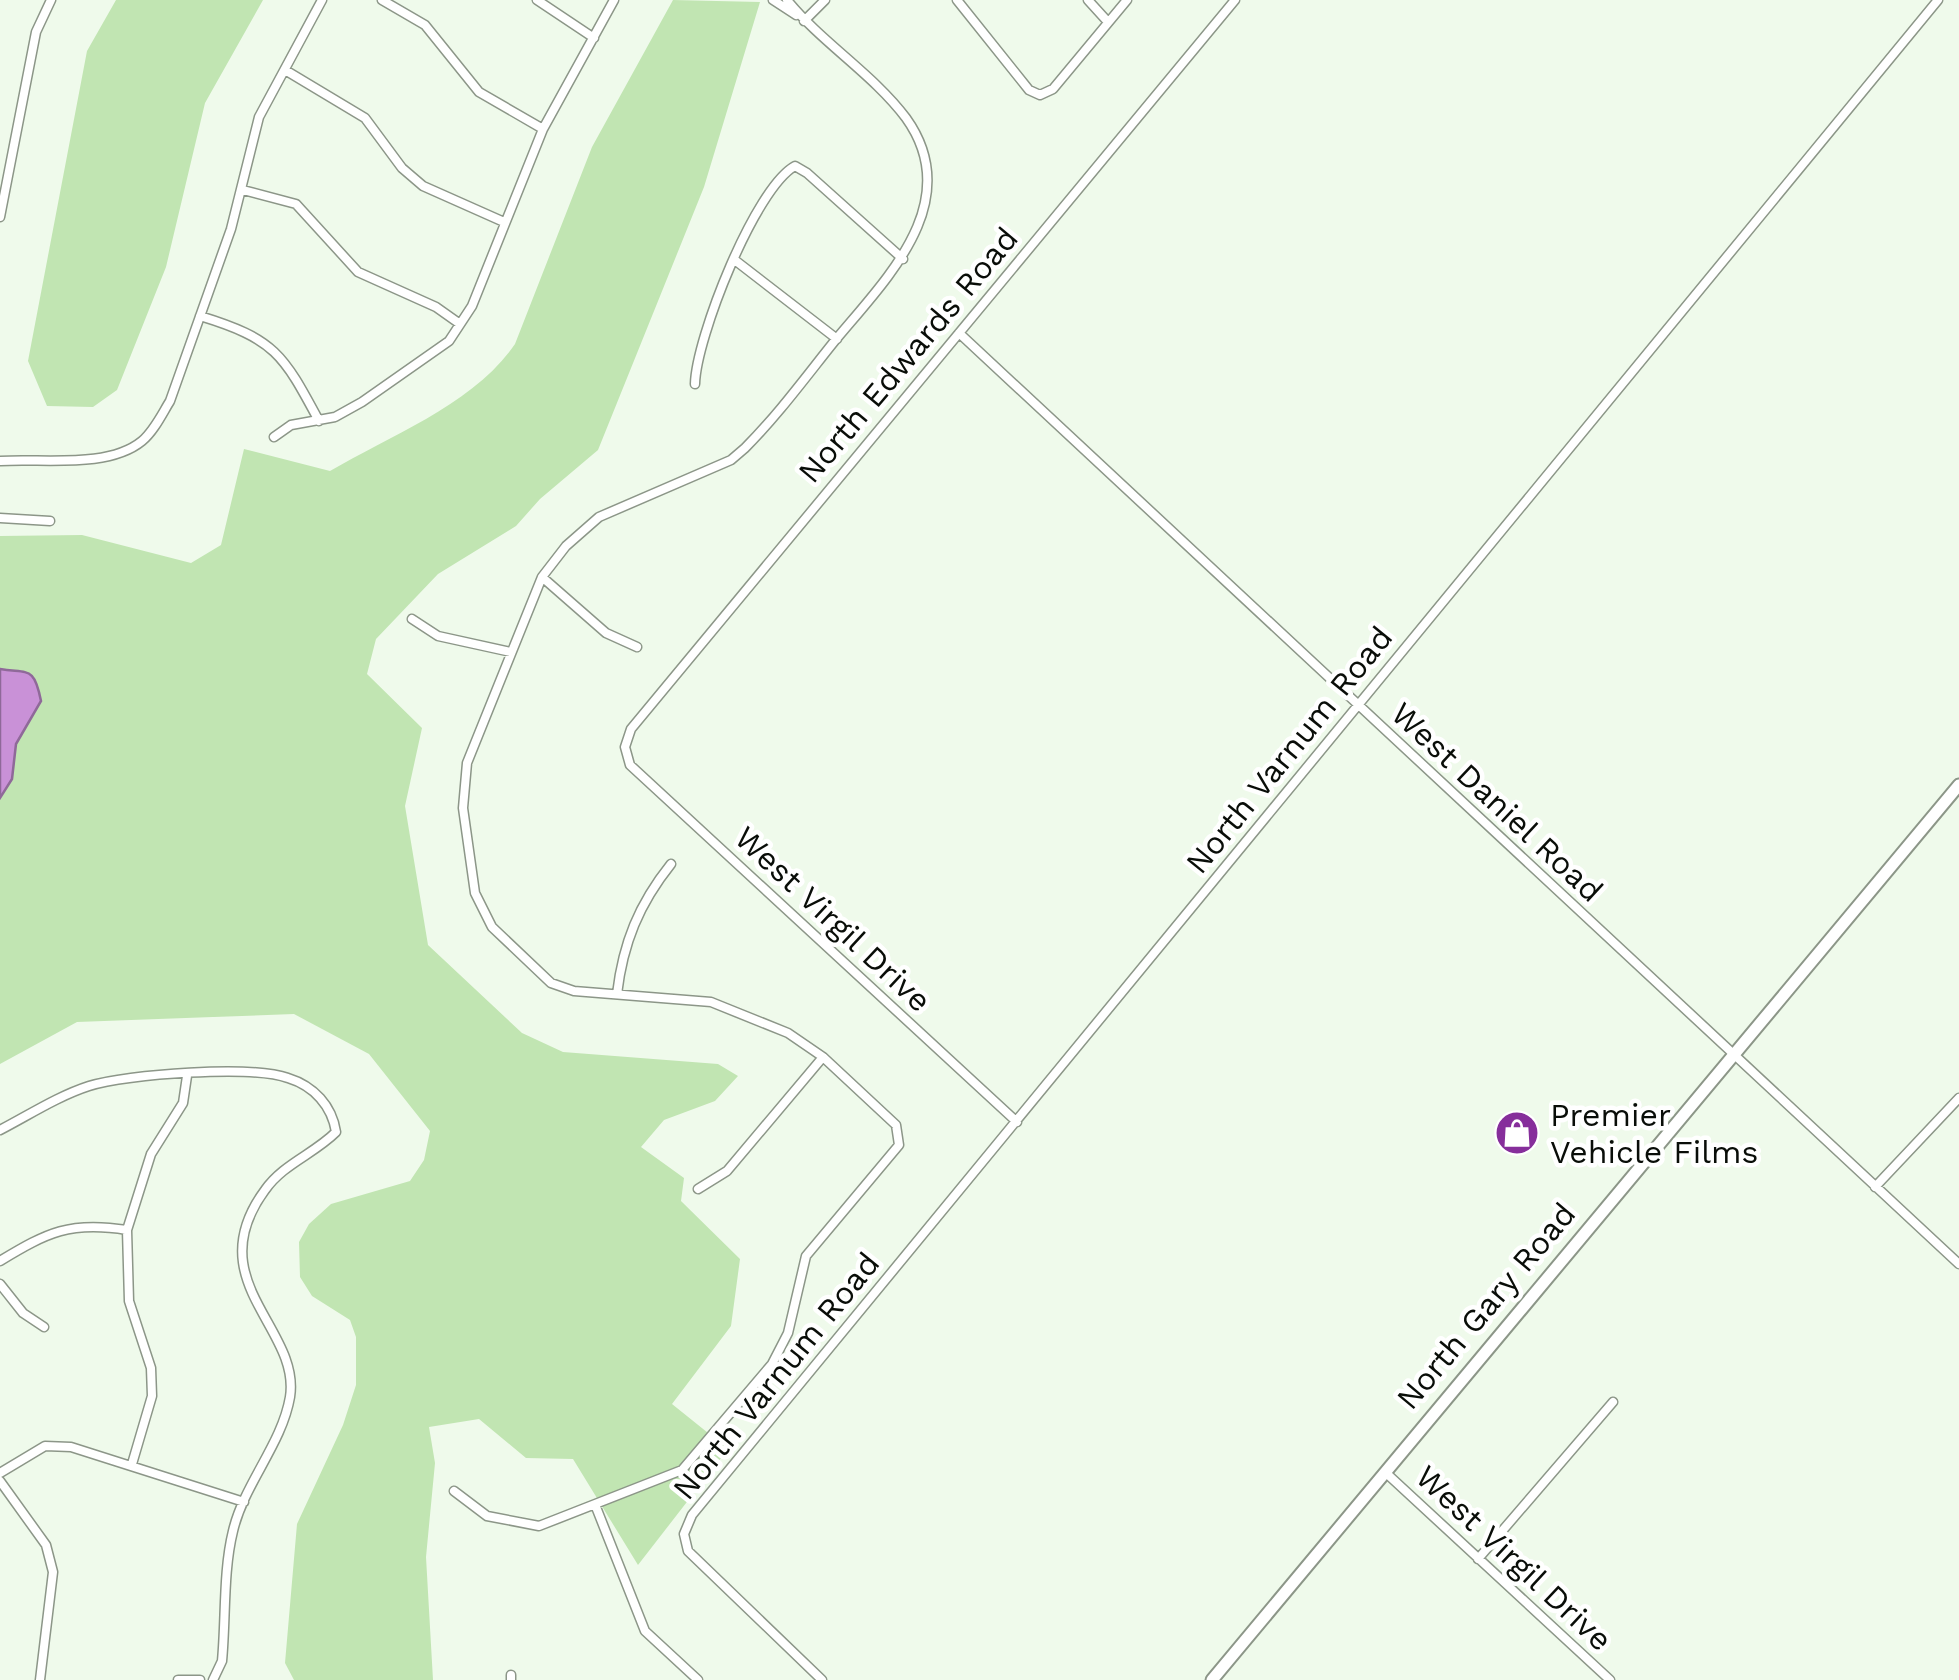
<svg xmlns="http://www.w3.org/2000/svg" width="1959" height="1680" viewBox="0 0 1959 1680" font-family="'Work Sans',sans-serif">
  <rect width="100%" height="100%" fill="#effaeb"/>
  <path fill="#c1e5b2" d="M116,0H263L205,103L166,267L117,390L93,407L47,406L28,361L87,51Z
    M673,0L760,2L704,187L598,450L540,499L516,526L438,574L376,639L367,674L422,728L405,806L428,945L522,1033L563,1052L718,1064L738,1076L715,1101L664,1120L641,1147L684,1178L681,1201L740,1259L731,1326L672,1404L728,1449L638,1565L573,1459L526,1458L479,1419L429,1427L435,1463L426,1557L433,1680H294L285,1663L297,1524L343,1425L356,1385V1337L350,1320L312,1296L300,1277L299,1242L309,1224L331,1204L410,1181L424,1160L430,1131L369,1054L294,1014L77,1022L0,1064V536L82,535L191,563L221,545L244,449L330,471C391,435 474,404 515,344L592,147Z"/>
  <path fill="#c991d7" stroke="#8f6999" stroke-width="2.5" d="M0,669C28,674 34,665 41,701L16,744L12,779L0,798Z"/>
  <g fill="none" stroke-linecap="round" stroke-linejoin="round">
    <defs>
      <path id="street" d="M382,0L425,25L479,92L543,129
        M537,0L594,38
        M773,0L796,15
        M957,0L1029,90L1040,95L1053,89L1127,0
        M1088,0L1108,22
        M804,21L825,0
        M285,70L365,118L402,168L423,186L504,222
        M243,190L296,204L358,272L436,307L460,324
        M0,217L36,32L51,0
        M736,261L837,339
        M200,316C275,339 283,354 319,421
        M959,333L1959,1264
        M695,384C696,338 755,188 795,166L807,173L903,259
        M274,437L291,425L335,417L362,402L449,341L472,306L543,129L614,0
        M0,461C42,458 108,469 142,441C154,431 162,414 170,401L231,229L259,117L322,0
        M0,518L50,521
        M542,577L606,633L637,647
        M412,619L438,636L511,652
        M617,994C623,943 639,904 671,864
        M1017,1122L630,765L625,747L631,729L1235,0
        M0,1130C29,1115 58,1096 89,1086C127,1074 252,1065 288,1078C314,1086 332,1106 336,1132C314,1154 283,1164 265,1190C198,1281 301,1328 290,1397C282,1444 244,1484 233,1531C223,1571 226,1619 222,1661L213,1680
        M1875,1187L1959,1098
        M698,1189L727,1171L823,1057
        M0,1261C48,1232 70,1221 127,1230
        M0,1284L23,1313L44,1327
        M132,1464L152,1396L151,1368L129,1301L127,1230L151,1154L183,1103L187,1076
        M1385,1472L1610,1680
        M0,1473L45,1446L71,1447L244,1502
        M0,1481L46,1545L53,1572L40,1680
        M454,1491L487,1516L539,1526L682,1470L772,1364L788,1333L806,1256L899,1145L896,1125L823,1057L788,1033L711,1002L574,991L551,983L492,927L475,893L463,808L467,763L542,577L566,546L599,517L731,460L745,448C777,416 805,378 833,343C884,281 967,203 906,118C873,74 822,43 787,0
        M596,1507L645,1631L698,1680
        M1478,1559L1613,1402
        M511,1675V1680
        M178,1680H200
        M822,1680L688,1551L684,1534L692,1515L1938,0"/>
      <path id="secondary" d="M1212,1680L1959,785"/>
    </defs>
    <use href="#street" stroke="#8c9688" stroke-width="11"/>
    <use href="#secondary" stroke="#8c9688" stroke-width="15"/>
    <use href="#street" stroke="#fff" stroke-width="8"/>
    <use href="#secondary" stroke="#fff" stroke-width="11"/>
  </g>
  <defs>
    <symbol id="shop-disc" viewBox="-11 -11 22 22"><circle r="9.5" fill="#862e9b" stroke="#fff"/><path d="M-5-2.5h2.3a2.7 3.5 0 0 1 5.4 0H5L5.5 6h-11ZM-1.5-2.5h3a1.5 2.3 0 0 0-3 0Z" fill="#fff"/></symbol>
  </defs>
  <g fill-rule="evenodd">
    <use href="#shop-disc" x="1492" y="1108" width="50" height="50"/>
  </g>
  <g text-anchor="middle" dominant-baseline="central" stroke-width="9" stroke-linejoin="round" paint-order="stroke">
    <g font-size="32" fill="#090d08" stroke="#fff">
      <text transform="translate(908 355) rotate(-50)">North Edwards Road</text>
      <text transform="translate(1289 750) rotate(-51)">North Varnum Road</text>
      <text transform="translate(1497 802) rotate(43)">West Daniel Road</text>
      <text transform="translate(833 919) rotate(43)">West Virgil Drive</text>
      <text transform="translate(1486 1306) rotate(-50)">North Gary Road</text>
      <text transform="translate(776 1376) rotate(-51)">North Varnum Road</text>
      <text transform="translate(1514 1558) rotate(43)">West Virgil Drive</text>
    </g>
    <g font-size="32" fill="#090d08" stroke="#fff" text-anchor="start">
      <text x="1550" y="1115">Premier<tspan x="1550" dy="37">Vehicle Films</tspan></text>
    </g>
  </g>
</svg>
